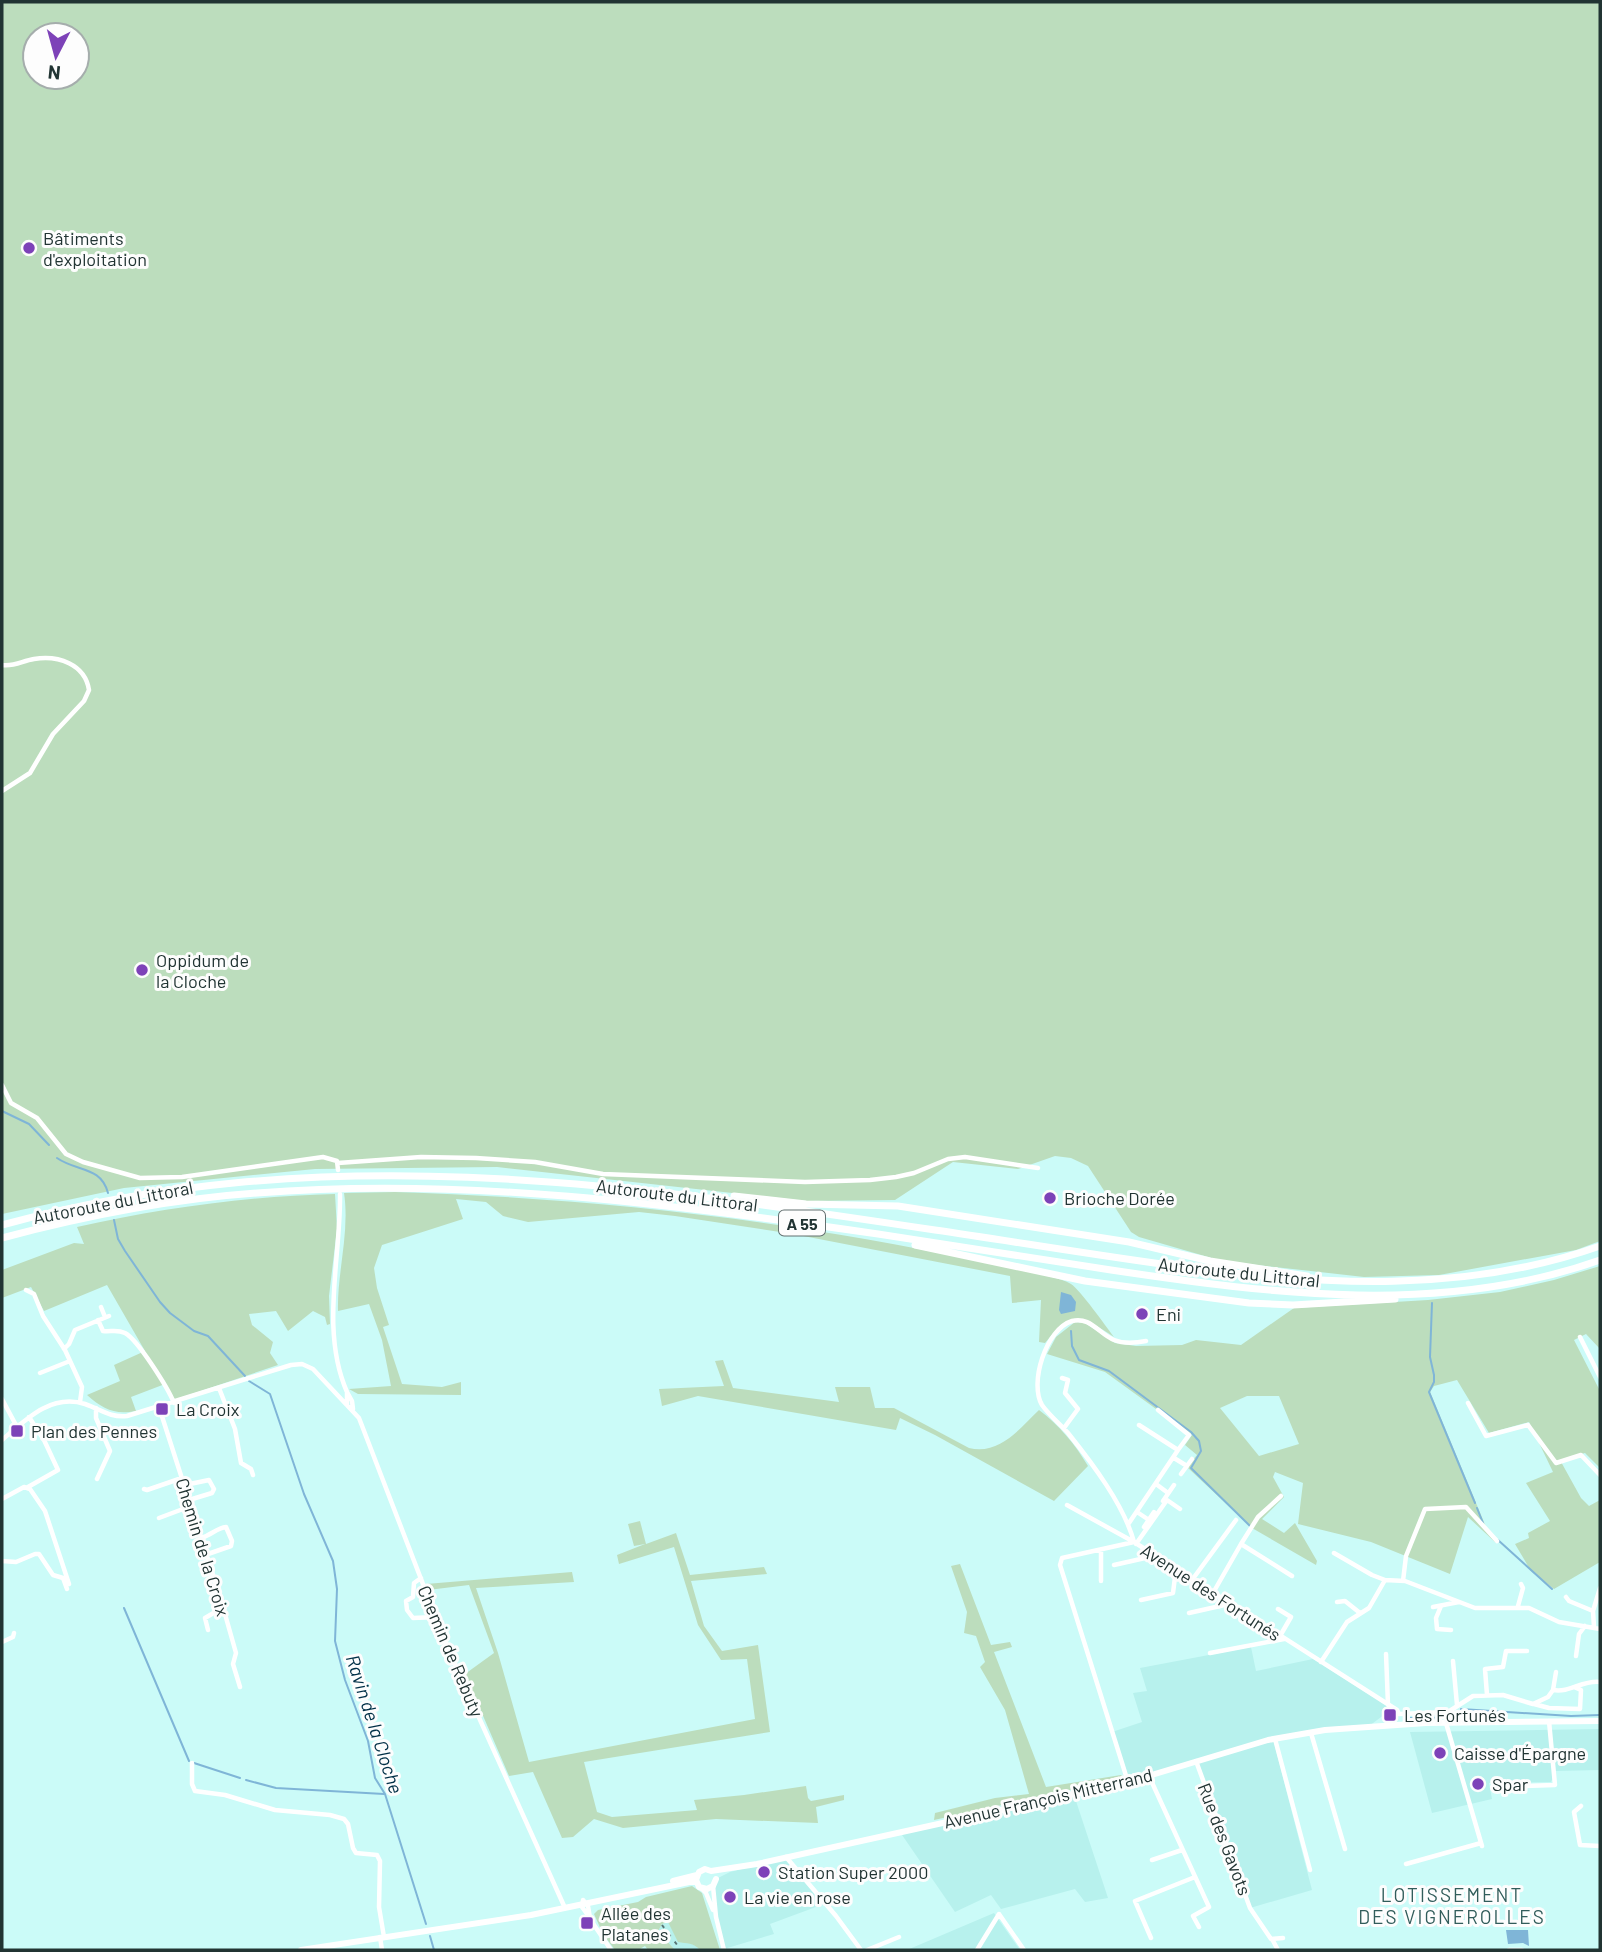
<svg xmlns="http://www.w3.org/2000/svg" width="1602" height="1952" viewBox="0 0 1602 1952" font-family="Barlow,sans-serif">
  <rect width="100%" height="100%" fill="#cbfbf8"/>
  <path fill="#b7f1ed" d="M1251,1647L1256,1671L1313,1659L1392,1709L1369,1726L1273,1739L1312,1890L1250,1908L1195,1761L1128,1782L1112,1732L1142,1722L1133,1693L1147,1691L1140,1668Z
    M1600,1729V1770L1556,1771L1551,1782L1489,1783L1492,1799L1432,1813L1410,1732Z
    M1074,1795L1108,1898L1085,1902L1075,1889L1001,1909L991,1895L955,1912L900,1832Z
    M785,1858L824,1904L770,1924L774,1934L724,1949L720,1938L713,1887L716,1879L730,1872Z
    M994,1913L1020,1950H907Z
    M668,1922L685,1941L696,1946L700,1950H675L658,1931L662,1924Z"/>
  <path fill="#bcddbd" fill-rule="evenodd" d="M2,2H1600V1241L1576,1250L1439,1275L1364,1277L1222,1261L1139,1237L1131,1232L1088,1166L1071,1158L1055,1156L1018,1169L953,1162L895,1200L806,1201L497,1167L315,1169L124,1188L2,1214ZM35,35H77V77H35Z
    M395,1192C589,1198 783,1219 973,1260C991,1264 1060,1276 1071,1284C1081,1291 1105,1325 1114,1337C1083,1316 1072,1310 1045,1343L1039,1342L1041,1300L1012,1303L1010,1276L793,1234L675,1216L639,1212L528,1222L503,1216L486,1202L456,1199L463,1219L382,1245L374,1268L377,1288L389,1325L383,1327L402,1384L442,1387L461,1382V1395L358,1394L349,1389L391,1386L382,1340L369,1304L338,1311C337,1272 350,1232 344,1193Z
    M335,1194L337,1229L329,1296L330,1324L327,1325L325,1317L313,1311L288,1331L276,1311L249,1314L252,1325L273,1342L270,1353L278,1365L174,1400L165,1384L131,1397L136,1411C114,1415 103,1409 87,1395L120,1381L114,1365L145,1351L107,1285L44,1311L31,1287L2,1298V1270L74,1243L84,1244L77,1227C162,1208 248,1196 335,1194Z
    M1600,1266V1349L1586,1334L1574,1340L1600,1391V1468L1585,1453L1560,1460L1581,1498L1589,1506L1600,1500V1562L1554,1589L1531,1571L1515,1544L1529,1538L1528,1533L1550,1521L1526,1483L1553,1472L1529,1422L1489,1433L1457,1380L1434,1386L1430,1392L1486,1527L1496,1543L1468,1517L1450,1574L1371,1542L1298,1524L1303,1483L1275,1472L1273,1477L1284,1497L1262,1519L1284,1533L1295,1523L1317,1561L1316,1565L1252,1528L1187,1467L1197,1455L1185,1445L1192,1435L1105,1372L1047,1354L1056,1337L1075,1322L1085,1323L1115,1343L1136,1346L1182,1345L1196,1340L1241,1345L1294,1308L1428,1300L1500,1292L1554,1280ZM1247,1396H1279L1299,1444L1259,1456L1220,1408Z
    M723,1360L733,1388L839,1402L835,1387H870L875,1408H894L969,1448C1000,1455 1019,1429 1039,1410C1059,1425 1075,1444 1088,1466L1054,1501L935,1435L900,1418L896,1430L698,1396L662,1406L659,1389L724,1386L715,1361Z
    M640,1521L646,1544L676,1533L690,1575L764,1567L767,1574L691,1581L704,1626L722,1651L758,1645L770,1732L584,1762L597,1812L612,1817L697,1810L694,1800L744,1795L806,1786L808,1798L811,1801L844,1795V1800L816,1807L818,1823L716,1819L623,1828L594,1819L573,1837L562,1838L533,1772L509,1776L465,1674L494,1653L469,1585L428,1590L426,1584L572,1572L574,1582L476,1588L498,1653L529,1762L755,1719L747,1659L721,1660L698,1625L674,1547L619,1564L617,1555L645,1544L634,1546L628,1524Z
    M960,1564L991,1645L1010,1642L1012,1647L994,1652L1046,1787L1121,1775L1125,1778L934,1820L935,1813L995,1798L1029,1794L1005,1710L980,1667L985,1662L976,1636L964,1633L967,1612L951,1566Z
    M692,1886L702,1893L720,1950H700C693,1942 687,1944 678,1942L668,1922L662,1924L658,1931L675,1950H648L645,1946L638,1950H615L603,1934L594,1914L598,1910L638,1902L646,1897Z"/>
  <path fill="#7fb5d7" d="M1061,1292L1071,1295L1076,1302L1075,1311L1061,1314L1059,1310Z
    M1506,1930H1528L1529,1946L1523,1943L1508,1944Z"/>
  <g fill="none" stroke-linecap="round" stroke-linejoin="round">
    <path stroke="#7fb5d7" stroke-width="2" d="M2,1111L29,1124L49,1145
      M57,1158C77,1172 101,1166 108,1193
      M114,1220L118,1239L125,1251L160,1302L170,1313L194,1331L208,1336L245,1376
      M1432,1303L1430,1357L1434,1375V1382L1429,1392L1475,1503
      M1071,1331L1072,1346L1079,1360L1109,1371L1191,1432L1199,1441L1201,1451L1191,1468L1250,1526
      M249,1381L270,1394L304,1494L333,1561L337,1589L335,1641L345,1680L368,1741L375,1778L385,1794L426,1924
      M1477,1508L1483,1523
      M1498,1540L1552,1589
      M124,1608L189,1761
      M1461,1709L1571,1716L1600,1715
      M1407,1718L1493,1717
      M194,1763L240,1778
      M246,1780L276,1788L384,1794
      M430,1936L434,1950"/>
    <path stroke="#fff" stroke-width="4.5" d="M2,665C14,667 22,661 34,659C58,655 85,664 89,690L84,701L53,734L30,773L2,791
      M2,1085L11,1103L37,1118L66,1154L83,1162L140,1178L182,1177L323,1157L337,1161L338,1170
      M338,1163L421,1157L476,1158L535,1162L603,1174L805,1182L870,1180L896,1177L914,1173L948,1159L965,1157L1038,1168
      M340,1194C341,1257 320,1331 347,1392
      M26,1290L34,1294L43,1316L65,1350L82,1387L80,1402
      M101,1307L105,1317
      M98,1320L103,1331C111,1332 117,1329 125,1333C138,1340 168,1388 174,1403
      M1580,1337L1600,1377
      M64,1349L69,1344L75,1330L109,1316
      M40,1373L70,1361
      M1062,1378L1068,1380L1065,1393L1078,1409L1064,1428
      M219,1388L235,1429L241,1463L251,1469L253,1475
      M2,1399L17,1427
      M1468,1403L1486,1436L1528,1425L1556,1463L1581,1455L1600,1475
      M347,1405V1392L352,1401L353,1409
      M159,1407L221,1600L236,1653L233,1664L240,1687
      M96,1408V1418L110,1451L97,1479
      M1158,1410L1189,1435L1178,1450
      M2,1440C25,1420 51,1393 85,1404C100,1409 110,1418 127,1416L291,1365L302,1364L313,1369L359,1418L448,1649L565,1908
      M1174,1458L1187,1466
      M1181,1474L1192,1459
      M1156,1484L1168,1493
      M185,1485L209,1480L214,1489L212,1493L189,1500
      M28,1487L58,1470L44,1440L29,1417
      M144,1489L147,1490L182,1478
      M2,1499L24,1487L30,1489L45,1511L69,1584
      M1163,1501L1174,1485
      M1067,1505L1134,1542
      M1137,1512L1149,1520
      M159,1518L191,1506
      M1129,1523L1178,1450L1139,1425
      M1144,1527L1154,1512
      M201,1538C211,1535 217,1528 226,1527L232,1541L231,1546L205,1555
      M1134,1542C1124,1505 1092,1463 1068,1433C1060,1424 1049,1415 1042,1405C1029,1383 1046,1329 1072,1321C1090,1316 1099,1334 1114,1340C1124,1344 1136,1343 1146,1341
      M1136,1544L1167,1500L1180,1509
      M1241,1544L1258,1517L1281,1496
      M1101,1550V1581
      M1334,1553L1372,1575L1385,1580L1405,1581L1475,1608H1529L1559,1622L1600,1629
      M2,1561L16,1562L35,1554H39L53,1575L63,1578L67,1589
      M1114,1565L1154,1556
      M421,1578L414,1583L413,1597L406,1601L407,1610L413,1618L436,1617
      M1192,1580L1236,1520
      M1403,1581L1406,1556L1425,1509L1466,1507L1497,1541
      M1213,1593L1241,1544L1292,1576
      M1566,1597L1569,1601L1593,1611
      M1141,1600L1173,1593L1176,1569
      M1337,1602L1345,1601L1360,1613
      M1441,1606L1436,1618L1437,1629L1451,1630
      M1518,1606L1523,1588L1521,1584
      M1433,1607L1459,1602
      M1278,1609L1291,1617L1280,1636
      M1189,1613L1229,1604
      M1594,1627L1593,1611L1600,1588
      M208,1630L205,1618L222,1608
      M2,1642L13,1637L14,1633
      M1210,1653L1284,1639
      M1386,1654L1388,1705
      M1576,1656L1579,1634L1585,1626
      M1453,1661L1457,1705
      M1321,1662L1347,1622L1369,1608L1385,1580
      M1553,1690L1556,1672
      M1487,1695L1485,1669L1503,1667L1506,1651H1527
      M1534,1704L1549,1708L1580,1709L1581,1690L1574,1687
      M1446,1723L1482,1846
      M1311,1733L1345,1849
      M1275,1739L1310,1870
      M1196,1761L1250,1908L1271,1939L1283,1938
      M192,1763V1784L195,1791L225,1795L275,1810L330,1815L344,1819L348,1824L353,1848L356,1853L377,1855L380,1861L379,1907L384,1937
      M1149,1776L1209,1907L1193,1916L1199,1927
      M1128,1782L1060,1565L1062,1558L1134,1542L1397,1710L1399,1714L1448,1712L1473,1696L1503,1695L1533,1704L1548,1697L1553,1690C1570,1693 1582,1680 1600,1682
      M1521,1786L1555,1785L1549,1721
      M1581,1806L1574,1812L1580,1845L1600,1846
      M786,1857L836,1916L861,1950
      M1152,1860L1182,1850
      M1406,1864L1481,1843
      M713,1886L716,1917L724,1950
      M701,1888L706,1893L713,1910
      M583,1900L588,1906L590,1918L582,1907Z
      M590,1919L611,1950
      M380,1937L382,1950
      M1151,1938L1135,1901L1195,1877
      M1272,1939L1278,1950
      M867,1950L899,1937
      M977,1950L999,1914L1024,1950
      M1509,1950H1522"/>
    <path stroke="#fff" stroke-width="6" d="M716,1879L713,1886L707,1889L699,1887L696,1880L699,1872L705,1869L711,1871L757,1864L1128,1782L1268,1740L1325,1730L1426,1723L1600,1721
      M673,1881L697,1875
      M301,1950L531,1915L689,1882H696"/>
    <path stroke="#fff" stroke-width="7" d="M734,1196L806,1204L898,1206L1129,1242L1210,1261L1307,1276
      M2,1225C317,1139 618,1182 935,1230C1017,1242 1100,1256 1183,1267C1323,1285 1465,1294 1600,1246
      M2,1238C85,1216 171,1199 257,1193C465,1177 672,1204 878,1234C956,1246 1033,1258 1111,1270C1272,1294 1443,1316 1600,1260
      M915,1245L1085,1281L1249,1303L1293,1305L1395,1299"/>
    <path stroke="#597574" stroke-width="2" stroke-dasharray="3.5 7" stroke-linecap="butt" d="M662,1925L681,1950"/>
  </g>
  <g fill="#7d42b8" stroke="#fdfdfd" stroke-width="2.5">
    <circle cx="29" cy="248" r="7"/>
    <circle cx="142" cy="970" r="7"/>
    <circle cx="1050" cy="1198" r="7"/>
    <circle cx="1142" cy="1314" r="7"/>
    <rect x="155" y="1402" width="14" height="14" rx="3.5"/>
    <rect x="10" y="1424" width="14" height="14" rx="3.5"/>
    <rect x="1383" y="1708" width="14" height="14" rx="3.5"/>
    <circle cx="1440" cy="1753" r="7"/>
    <circle cx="1478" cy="1784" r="7"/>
    <circle cx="764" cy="1872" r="7"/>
    <circle cx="730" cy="1897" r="7"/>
    <rect x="580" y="1916" width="14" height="14" rx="3.5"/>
  </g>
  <g text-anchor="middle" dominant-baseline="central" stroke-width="6" stroke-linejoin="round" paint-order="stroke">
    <rect fill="#fdfdfd" stroke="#637070" stroke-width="2" x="779" y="1210.5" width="46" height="25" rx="5"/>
    <g font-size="16" font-weight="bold" fill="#213433">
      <text x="802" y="1223">A 55</text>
    </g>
    <g font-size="18" fill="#213433" stroke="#fdfdfd" text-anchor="start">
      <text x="43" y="238">Bâtiments<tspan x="43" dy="21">d'exploitation</tspan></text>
      <text x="156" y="960">Oppidum de<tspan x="156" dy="21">la Cloche</tspan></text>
      <text x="1064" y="1198">Brioche Dorée</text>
      <text x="1156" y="1314">Eni</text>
      <text x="176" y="1409">La Croix</text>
      <text x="31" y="1431">Plan des Pennes</text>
      <text x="1404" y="1715">Les Fortunés</text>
      <text x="1454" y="1753">Caisse d'Épargne</text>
      <text x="1492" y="1784">Spar</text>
      <text x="778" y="1872">Station Super 2000</text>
      <text x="744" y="1897">La vie en rose</text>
      <text x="601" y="1913">Allée des<tspan x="601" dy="21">Platanes</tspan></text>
    </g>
    <g font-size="18" fill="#213433" stroke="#fdfdfd">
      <text transform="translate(677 1195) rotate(7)">Autoroute du Littoral</text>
      <text transform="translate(113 1202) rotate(-11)">Autoroute du Littoral</text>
      <text transform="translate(1239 1272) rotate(6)">Autoroute du Littoral</text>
      <text transform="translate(203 1547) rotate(73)">Chemin de la Croix</text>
      <text transform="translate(1211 1592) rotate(33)">Avenue des Fortunés</text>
      <text transform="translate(451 1651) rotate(67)">Chemin de Rebuty</text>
      <text transform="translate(1048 1798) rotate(-13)">Avenue François Mitterrand</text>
      <text transform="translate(1225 1839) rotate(69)">Rue des Gavots</text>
    </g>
    <g font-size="19" font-style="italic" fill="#013047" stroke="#fdfdfd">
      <text transform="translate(375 1724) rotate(72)">Ravin de la Cloche</text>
    </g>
    <g font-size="19" letter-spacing="2" fill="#315d5b" stroke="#fdfdfd">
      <text x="1452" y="1894">LOTISSEMENT<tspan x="1452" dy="22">DES VIGNEROLLES</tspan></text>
    </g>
  </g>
  <rect width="1602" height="1952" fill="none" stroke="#213433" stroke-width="7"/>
  <g transform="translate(56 56) rotate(186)"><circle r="33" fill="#fdfdfd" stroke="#a5adac" stroke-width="2"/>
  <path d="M0-5L12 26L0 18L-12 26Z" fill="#7d42b8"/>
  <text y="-10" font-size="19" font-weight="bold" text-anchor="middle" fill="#213433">N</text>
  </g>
</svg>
